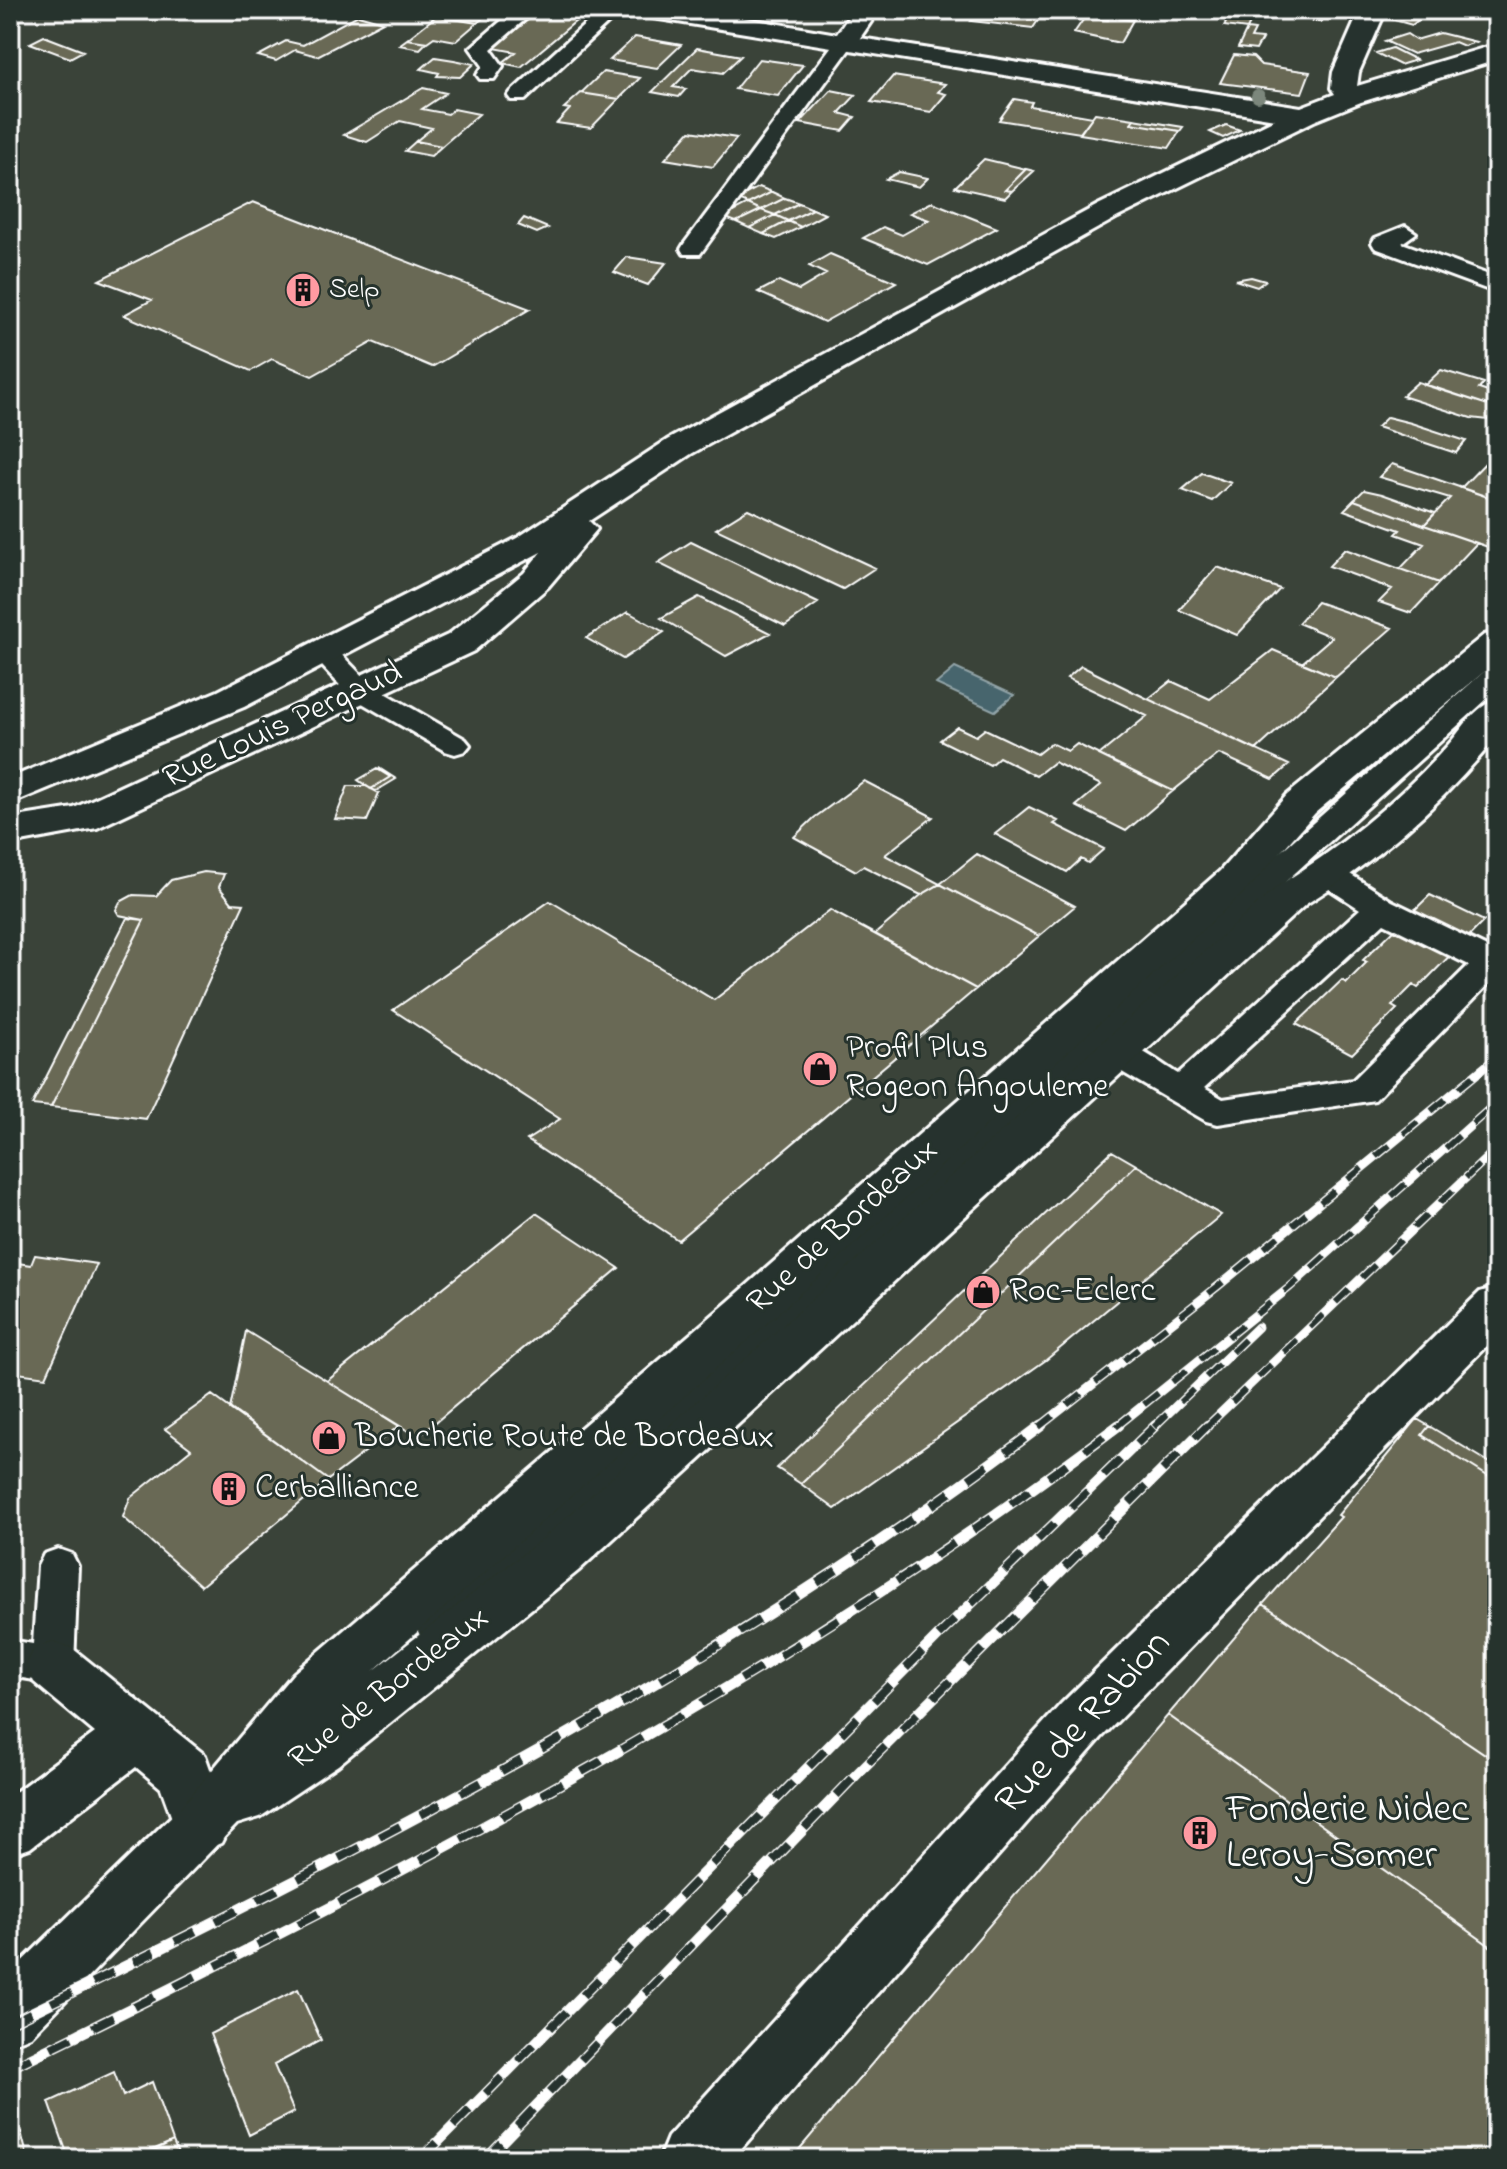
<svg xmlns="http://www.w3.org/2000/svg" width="1507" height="2169" viewBox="0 0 1507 2169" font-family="'Indie Flower',sans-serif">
  <rect width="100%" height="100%" fill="#3a4339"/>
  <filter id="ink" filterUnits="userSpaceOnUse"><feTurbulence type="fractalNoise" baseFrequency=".0125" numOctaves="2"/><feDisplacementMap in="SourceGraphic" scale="16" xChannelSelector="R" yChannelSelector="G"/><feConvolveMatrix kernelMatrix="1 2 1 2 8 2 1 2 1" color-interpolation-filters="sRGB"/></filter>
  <g filter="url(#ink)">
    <path fill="#47656d" stroke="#91a3a7" stroke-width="2" d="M955,668L1014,695L995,711L936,684Z"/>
    <path fill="#696954" stroke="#fff" stroke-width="2" d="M436,10H493L477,23L436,16L442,11Z
      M988,10H1045L1033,28L971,21L979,11Z
      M1215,10H1257L1247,29L1224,26L1232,12Z
      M1274,10H1327L1321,22L1272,15Z
      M1395,10H1431L1412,25L1391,19Z
      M1454,10H1497V22Z
      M536,13L577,20L521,67L502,63L516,52L494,48Z
      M358,15L383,22L317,56L295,50L276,61L258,56L286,41L303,45Z
      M436,16L477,23L456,41L434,37L427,42L407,39Z
      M1085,17L1108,20L1109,17L1133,20L1120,43L1074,33Z
      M1247,29L1255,30L1251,38L1262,39L1256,50L1238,48Z
      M1440,33L1476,42L1464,46L1455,42L1413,54L1385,41L1407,34L1416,40Z
      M44,36L83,51L70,58L30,43Z
      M635,37L681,45L657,68L610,60Z
      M407,39L427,42L420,49L399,45Z
      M697,48L741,56L723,73L692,68L673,87L686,89L679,97L652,92Z
      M1392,48L1416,60L1400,65L1376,53Z
      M1234,55L1253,57L1261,65L1310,72L1302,93L1220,83Z
      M435,57L454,60L474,64L460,77L437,76L439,73L421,69Z
      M759,59L803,65L778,96L735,89Z
      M603,72L640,78L619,99L581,93Z
      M893,76L945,84L938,92L946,94L931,112L871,102Z
      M423,88L446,93L422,109L448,114L454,109L479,114L442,146L416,141L432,128L400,121L367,142L344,135Z
      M831,90L856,95L839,113L855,117L843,131L800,123Z
      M581,93L619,99L591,128L557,123L570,109L564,108Z
      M1014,99L1032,102L1030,106L1092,117L1080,133L999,120Z
      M1095,113L1134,119L1131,123L1180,131L1169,148L1080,134Z
      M1134,119L1183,127L1180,131L1131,123Z
      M1226,125L1240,130L1223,138L1210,132Z
      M690,131L737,138L713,167L665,159Z
      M416,141L442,146L431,156L405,151Z
      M984,159L1026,169L1005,190L1012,191L1005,198L955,187Z
      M1026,169L1034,171L1012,191L1005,190Z
      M899,172L928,178L919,187L886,179Z
      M759,187L772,192L748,204L736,199Z
      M772,192L785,198L761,210L748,204Z
      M785,198L799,203L775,215L761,210Z
      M253,202L530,309L432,367L373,342L312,376L272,359L251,371L124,315L152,300L99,280Z
      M932,202L997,228L928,265L863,238L883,227L902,235L929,220L910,213Z
      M799,203L813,209L788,221L775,215Z
      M748,204L761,210L736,222L723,217Z
      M813,209L825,214L801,227L788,221Z
      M761,210L775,215L749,228L736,222Z
      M775,215L788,221L763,234L749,228Z
      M524,218L548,228L537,233L518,225Z
      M788,221L801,227L776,239L763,234Z
      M830,254L896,282L824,322L758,292L779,281L799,290L826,274L809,266Z
      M627,257L666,263L648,285L614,272Z
      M1251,277L1265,281L1257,287L1235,280Z
      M1441,370L1484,383L1479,389L1497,395V408L1425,385Z
      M1418,382L1497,408V421L1471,418L1402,396Z
      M1387,417L1411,423L1466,441L1456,453L1377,427Z
      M1490,458L1497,460V500L1461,488Z
      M1392,464L1497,500V522L1488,532L1497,535V550L1424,525L1450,498L1379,477Z
      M1202,473L1231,483L1212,501L1182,490Z
      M1364,490L1382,494L1435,513L1424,525L1354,500Z
      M1354,500L1424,525L1477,543L1439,583L1400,569L1424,544L1396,534L1400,530L1344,510Z
      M748,509L875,568L843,589L716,529Z
      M691,542L818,603L785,626L658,563Z
      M1345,549L1400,569L1439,583L1411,613L1379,602L1392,589L1329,566Z
      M1217,567L1280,589L1237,635L1179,610Z
      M699,597L770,633L726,656L661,618Z
      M1317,602L1392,628L1336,677L1302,663L1332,637L1298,623Z
      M628,612L664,632L623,659L586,638Z
      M1273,650L1336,677L1256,750L1148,699L1171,681L1210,699Z
      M1081,666L1148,699L1289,765L1273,779L1219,754L1173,791L1099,755L1147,716L1067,678Z
      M957,727L976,736L985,729L1037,754L1051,743L1068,751L1077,744L1173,791L1126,831L1076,806L1101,785L1054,762L1036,776L999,757L990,765L940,740Z
      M379,768L396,779L376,791L371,789L390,777Z
      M377,769L390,777L371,789L358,780Z
      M864,781L933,817L885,855L940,884L921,895L863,866L856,871L794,837L814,818Z
      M348,786H366L379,793L367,821L335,819Z
      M1029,807L1058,821L1054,824L1104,849L1088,863L1081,859L1067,872L995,834Z
      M977,854L1075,906L1039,936L940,884Z
      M204,872L224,874L219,887L232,903L244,904L146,1119L51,1107L144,920L119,915L116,910L120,902L133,895L156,896L171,880Z
      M940,884L1039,936L976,989L875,934L921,895Z
      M1430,895L1484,921L1418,988L1413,985L1392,1006L1397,1009L1352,1054L1296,1024L1342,980L1346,983L1367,962L1363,960Z
      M550,901L714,1000L830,910L976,989L678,1240L527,1140L560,1119L393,1010Z
      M127,918L144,920L51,1107L32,1105Z
      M1112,1151L1136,1165L801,1484L777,1468Z
      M1136,1165L1221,1215L1046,1360L835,1509L801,1484Z
      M536,1213L619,1268L418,1437L327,1381Z
      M35,1255L97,1264L46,1377L10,1372V1262L31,1265Z
      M246,1331L327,1381L399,1426L328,1480L230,1409Z
      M212,1395L328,1480L201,1586L123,1517L130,1498L191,1449L165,1429Z
      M1417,1419L1429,1426L1422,1435L1497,1482V1762L1263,1604L1341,1517L1338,1515Z
      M1429,1426L1497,1467V1482L1422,1435Z
      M1263,1604L1497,1762V1951L1168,1715Z
      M1168,1715L1497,1951V2159H791Z
      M298,1989L321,2040L274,2065L294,2112L249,2135L210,2034Z
      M114,2072L123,2096L152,2082L173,2141L137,2159H69L49,2102Z
      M21,2132L28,2159H10V2137Z
      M173,2141L180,2159H137L136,2157Z"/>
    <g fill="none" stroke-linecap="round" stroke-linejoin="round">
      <defs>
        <path id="lane" d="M514,10H536L491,49L503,66L494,79H480L477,75L483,66L470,48Z
          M601,10H622L525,100H511L508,96L511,92Z
          M844,37L854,43L700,254H684L681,249L684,244L837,39Z
          M1405,226L1416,233L1402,243L1497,278V293L1375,248L1372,243L1375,238Z
          M323,644L333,646L370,684L465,739L470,745L465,751L455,754L445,751L350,696L309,652L313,646Z
          M1497,666V690L1106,1044C1129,1037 1158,1062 1178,1074L1360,909L1317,881L1312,874L1317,867L1328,864L1339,867L1392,901L1497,952V975L1375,1100L1218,1124L1206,1121L1103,1061L1098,1053L1101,1048L489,1601C470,1622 454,1653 423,1642L417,1629L423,1616L461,1577L1487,669ZM1384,923L1469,965L1353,1080L1223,1099L1204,1088Z
          M58,1549L72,1554L78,1566L74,1665L68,1678L53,1683L10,1676V1640L33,1644L38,1566L44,1554Z"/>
        <path id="street" d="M640,10H697L837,34L853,10H879L860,38L1301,107L1335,94L1331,88L1333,72L1360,10H1386L1359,72L1357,86L1497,44V60L1361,102L1314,121L1118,217L691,454L589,521L597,529L548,587L474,651L97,828L10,844V818L74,808L448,635L524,573L541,552L244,707L10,804V778L218,691L517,538L667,440L1098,205L1275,119L653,18L644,15Z
          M1497,1287V1335L1101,1738L732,2159H659L668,2137L1061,1704L1480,1292Z
          M53,1641L72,1648L205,1755L230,1825L221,1843L201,1851L181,1843L161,1788L136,1767L30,1848L10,1855V1796L95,1733L34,1682L26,1665L34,1648Z"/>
        <path id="secondary" d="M1497,632V661L1315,813L1248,889L762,1328L373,1671L542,1539L1278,886C1341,847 1399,800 1449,744C1463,728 1476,705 1497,700V736C1443,803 1379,859 1306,904L578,1571L338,1765L260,1817L237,1824L31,2036L10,2044V1973L181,1807L294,1673L728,1302L1220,871L1287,795L1484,635Z"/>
      </defs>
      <use href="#lane" stroke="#fff" stroke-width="6"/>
      <use href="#street" stroke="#fff" stroke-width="6"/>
      <use href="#secondary" stroke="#fff" stroke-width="6"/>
      <use href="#lane" fill="#26332d" fill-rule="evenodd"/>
      <use href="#street" fill="#26332d" fill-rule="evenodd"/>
      <use href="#secondary" fill="#26332d" fill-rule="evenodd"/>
      <defs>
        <path id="rail-far1" d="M1039,1427L1217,1287L1497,1057
          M1116,1427L1290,1287L1497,1102
          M1154,1427L1258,1327
          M1206,1427L1497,1148"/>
        <path id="rail" d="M10,2023C368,1848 724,1667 1042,1425
          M10,2068C394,1880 776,1684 1119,1425
          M421,2159L937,1637L1156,1425
          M485,2159L858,1773L1208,1425"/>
      </defs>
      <use href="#rail-far1" stroke="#fff" stroke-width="9"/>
      <use href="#rail" stroke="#fff" stroke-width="11"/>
      <use href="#rail-far1" stroke="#26332d" stroke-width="6" stroke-dasharray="18" stroke-linecap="butt"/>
      <use href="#rail" stroke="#26332d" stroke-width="8" stroke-dasharray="23" stroke-linecap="butt"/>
    </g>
    <circle fill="#7b877c" cx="1258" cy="96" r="7"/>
  </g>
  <defs>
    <symbol id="building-disc" viewBox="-11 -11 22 22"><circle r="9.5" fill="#ff9aa2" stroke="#26332d"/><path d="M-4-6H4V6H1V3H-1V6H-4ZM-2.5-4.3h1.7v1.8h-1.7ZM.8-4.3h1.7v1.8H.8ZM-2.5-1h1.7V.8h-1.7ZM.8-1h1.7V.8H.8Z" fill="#111"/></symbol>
    <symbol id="shop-disc" viewBox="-11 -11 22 22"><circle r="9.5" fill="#ff9aa2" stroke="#26332d"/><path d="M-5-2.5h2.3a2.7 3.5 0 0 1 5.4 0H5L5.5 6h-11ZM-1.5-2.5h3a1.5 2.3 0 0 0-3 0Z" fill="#111"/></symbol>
  </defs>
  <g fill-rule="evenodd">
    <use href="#building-disc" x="283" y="270" width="40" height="40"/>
    <use href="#shop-disc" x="800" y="1049" width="40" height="40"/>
    <use href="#shop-disc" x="963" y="1272" width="40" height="40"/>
    <use href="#shop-disc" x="309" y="1418" width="40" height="40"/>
    <use href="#building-disc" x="209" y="1469" width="40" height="40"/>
    <use href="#building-disc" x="1180" y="1813" width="40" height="40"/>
  </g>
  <g text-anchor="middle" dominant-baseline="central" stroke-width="6" stroke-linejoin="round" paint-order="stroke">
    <g font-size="28" fill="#fff" stroke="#26332d" text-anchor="start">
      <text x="329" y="290">Selp</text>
    </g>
    <g font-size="34" fill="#fff" stroke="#26332d">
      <text transform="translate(283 726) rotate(-25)">Rue Louis Pergaud</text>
      <text transform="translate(843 1227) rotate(-42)">Rue de Bordeaux</text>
      <text transform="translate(389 1689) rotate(-38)">Rue de Bordeaux</text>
    </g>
    <g font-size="34" fill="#fff" stroke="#26332d" text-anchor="start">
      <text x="846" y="1049">Profil Plus<tspan x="846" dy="39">Rogeon Angouleme</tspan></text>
      <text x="1009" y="1292">Roc-Eclerc</text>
      <text x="355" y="1438">Boucherie Route de Bordeaux</text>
      <text x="255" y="1489">Cerballiance</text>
    </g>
    <g font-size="40" fill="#fff" stroke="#26332d">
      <text transform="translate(1084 1723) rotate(-47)">Rue de Rabion</text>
    </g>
    <g font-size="40" fill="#fff" stroke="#26332d" text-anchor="start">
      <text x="1226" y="1810">Fonderie Nidec<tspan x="1226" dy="46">Leroy-Somer</tspan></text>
    </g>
  </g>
  <rect width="1507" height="2169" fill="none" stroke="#26332d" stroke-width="40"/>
  <rect x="20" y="20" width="1467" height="2129" fill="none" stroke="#fff" stroke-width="3" filter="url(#ink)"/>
</svg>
